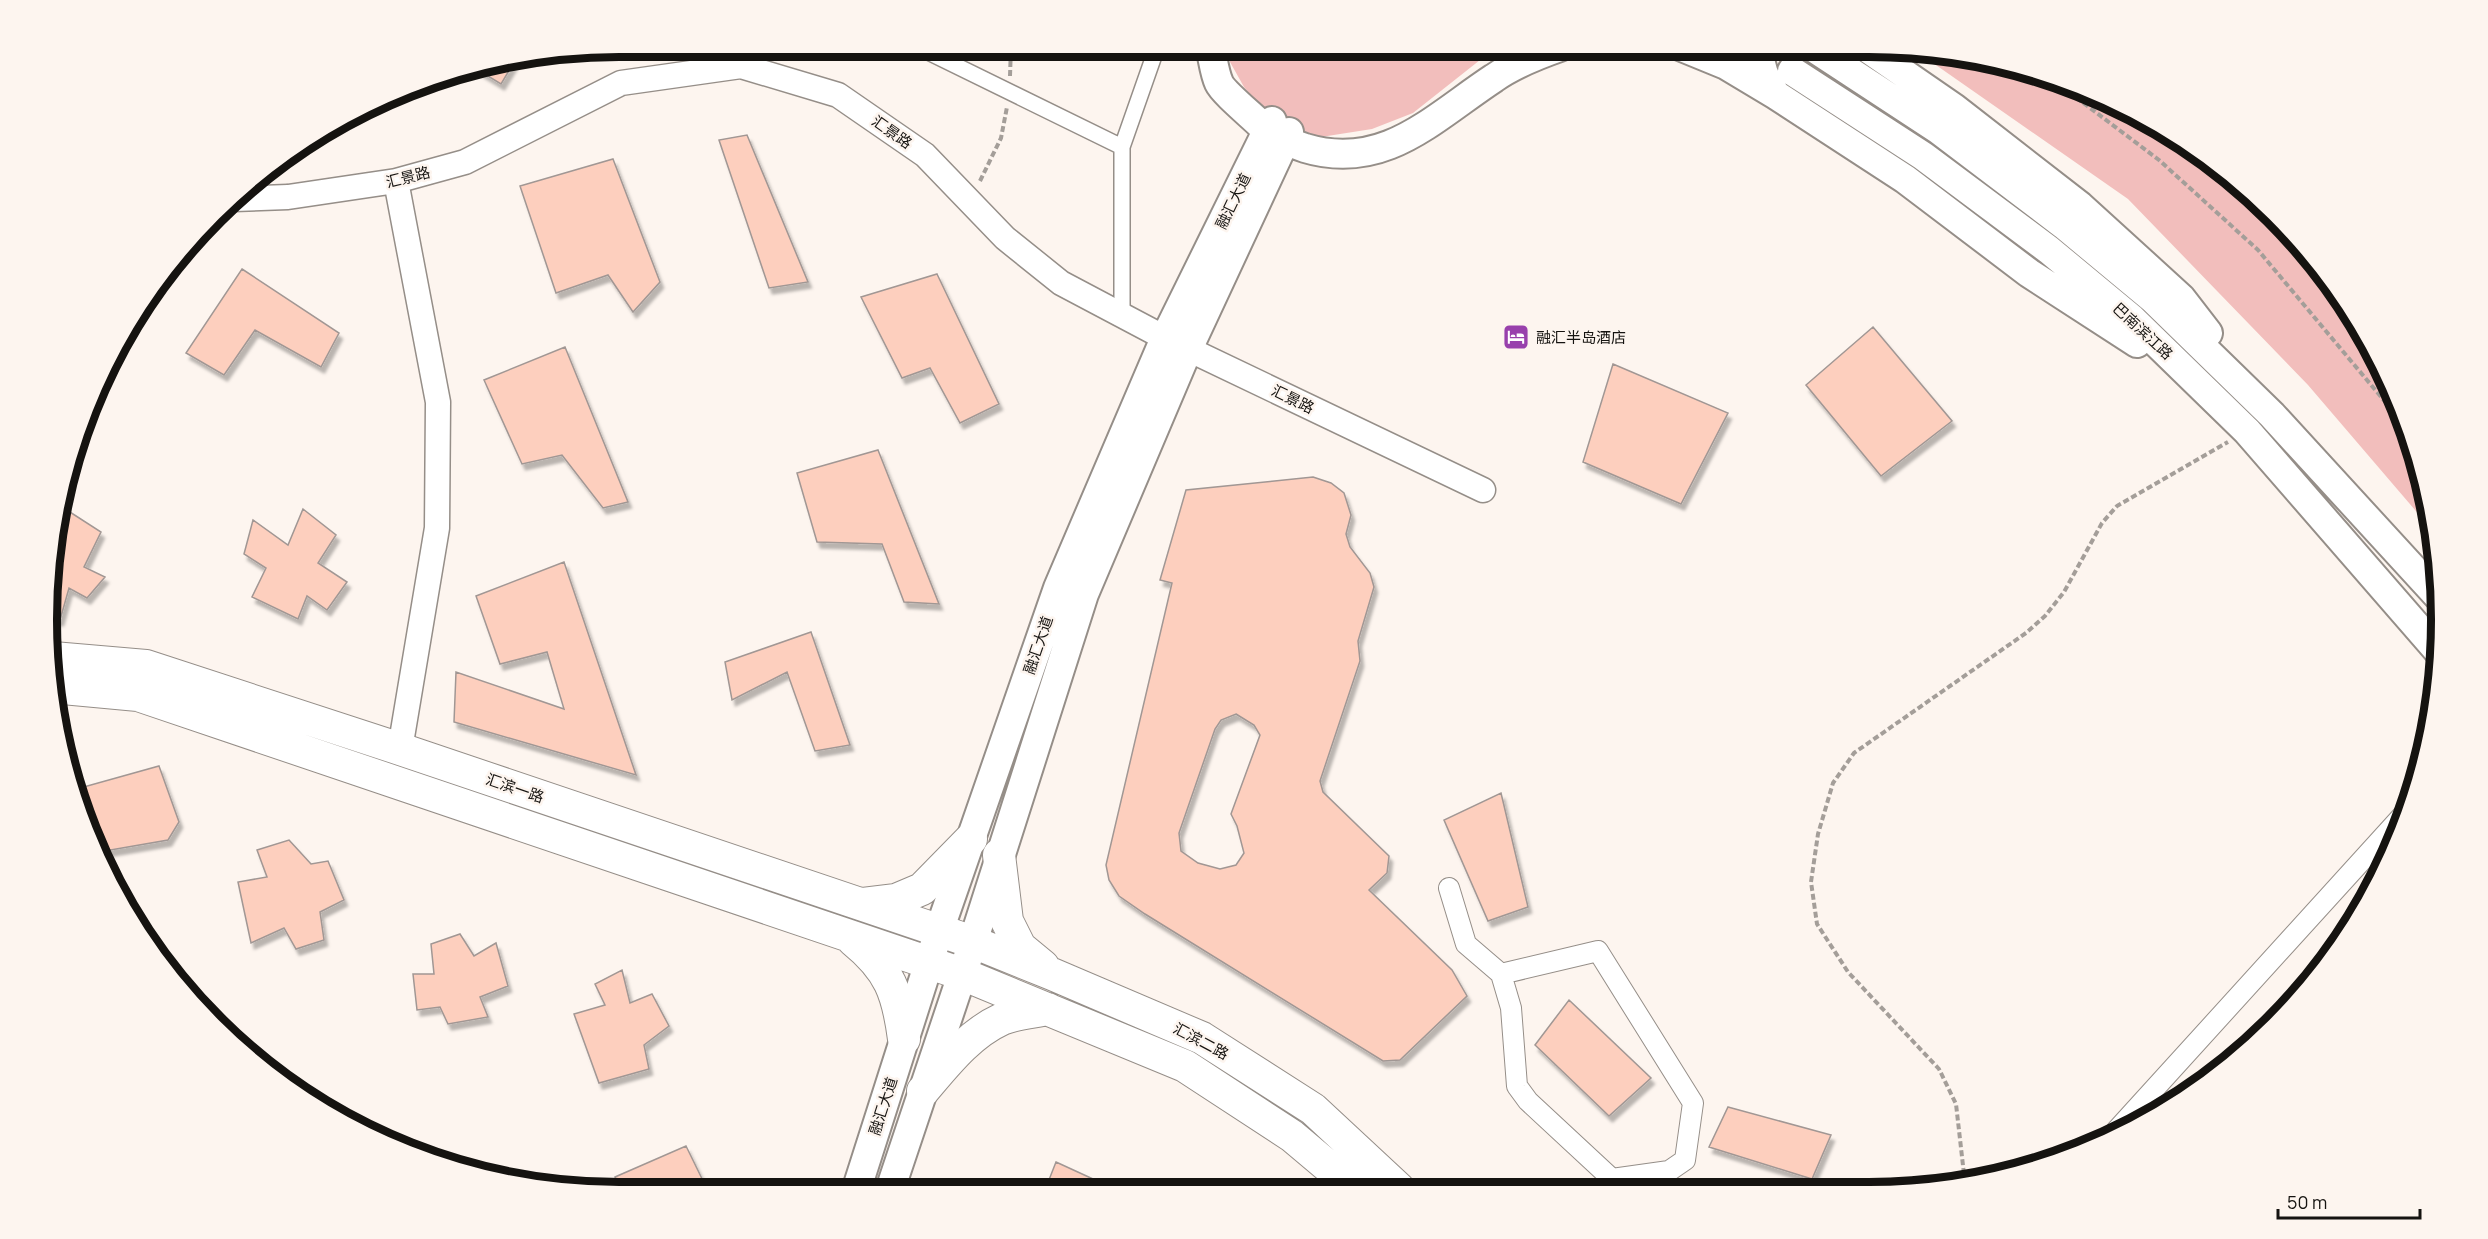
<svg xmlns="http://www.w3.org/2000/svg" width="2488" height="1239" viewBox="0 0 2488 1239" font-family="Manrope,'Noto Sans SC',sans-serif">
  <defs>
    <filter id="shadow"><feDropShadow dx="3.5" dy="6" stdDeviation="1.5" flood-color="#0004"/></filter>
  </defs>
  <rect width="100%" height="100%" fill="#fdf5ef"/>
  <path fill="#f2bebc" d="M1230,47H1506L1480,60L1413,113L1372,129L1321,137L1294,128L1261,107L1244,87L1230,62Z
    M1913,49L2016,66L2122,105L2217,165L2299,241L2365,333L2411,435L2433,531L2308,385L2128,199Z"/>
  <path fill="#fdcfbe" stroke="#a19794" stroke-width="1.5" fill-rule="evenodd" filter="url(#shadow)" d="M513,64L501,84L478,70L498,67Z
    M747,135L808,282L769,288L719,140Z
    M613,159L660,282L633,312L608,275L556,293L520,186Z
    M242,269L339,333L321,367L255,330L224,375L186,353Z
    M937,274L999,404L960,423L930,368L902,378L861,297Z
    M1873,327L1952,421L1881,476L1806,385Z
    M565,347L628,502L603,508L562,455L522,464L484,380Z
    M1613,364L1728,413L1681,504L1583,462Z
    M878,450L939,604L904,602L882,544L817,542L797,473Z
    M1313,477L1331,483L1344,493L1351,515L1346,534L1350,547L1370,573L1374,587L1358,641L1360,661L1320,781L1323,792L1389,856L1387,873L1369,890L1452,970L1467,996L1400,1060L1383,1061L1145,914L1119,896L1109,880L1106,865L1172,583L1160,580L1186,490ZM1236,714L1254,725L1260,735L1231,814L1237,826L1244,853L1236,865L1220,869L1198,863L1181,851L1179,833L1215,729L1221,720Z
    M59,505L101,532L84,567L105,577L87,598L69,588L60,620L54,619Z
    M303,509L336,535L318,563L347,582L327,610L307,596L298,619L252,597L266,568L244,554L253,520L288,545Z
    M564,562L636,775L454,722L456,672L564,709L547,652L500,664L476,596Z
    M811,632L850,745L815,751L787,672L732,700L725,662Z
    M159,766L179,822L168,840L99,852L80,788Z
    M1501,793L1528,907L1488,921L1444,820Z
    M289,840L311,864L328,861L344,900L320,912L324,940L296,949L284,928L251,943L238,882L267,877L257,850Z
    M460,934L474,956L496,943L508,986L480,997L488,1017L448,1024L440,1007L417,1010L413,974H434L431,944Z
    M622,970L630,1003L652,994L669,1026L644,1045L649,1069L599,1083L574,1014L605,1005L595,984Z
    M1569,1000L1651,1078L1609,1116L1535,1045Z
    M1728,1107L1831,1135L1812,1179L1709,1147Z
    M686,1146L708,1191H620L615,1177Z
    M1056,1162L1117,1190H1045Z"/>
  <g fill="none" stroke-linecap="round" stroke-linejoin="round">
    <defs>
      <path id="pedestrian" d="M918,47L1122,147L1156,50L1150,47
        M750,69L757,47
        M1122,316V147"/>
      <path id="minor" d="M1449,888L1466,944L1501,974L1511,1008L1517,1086L1528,1101L1612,1179L1616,1189
        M1501,974L1598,951L1693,1103L1685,1160L1669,1171L1612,1179
        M2116,1131L2404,814"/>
      <path id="tertiary" d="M396,181L438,402L437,528L400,749
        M234,199L288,197L396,181L465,162L621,83L741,66L838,95L925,155L1005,238L1061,283L1165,338L1483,490"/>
      <path id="secondary" d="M1210,47C1213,58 1214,72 1219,83C1223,92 1252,116 1261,125C1274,137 1288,142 1305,148C1384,172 1433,118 1494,78C1514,64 1537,55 1560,47
        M1682,47L1726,65L1776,95L1905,179L2029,273L2137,343
        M1760,48C1759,68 1765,78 1776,95
        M1814,48L1939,130L2064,225L2153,299L2272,415L2438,596
        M1867,48L1954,108L2080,206L2181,298L2208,333
        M1792,71L1923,156L2049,250L2131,318L2247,431L2440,653
        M890,1190L973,942L1084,594L1188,349L1289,132
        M856,1191L939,931L1058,588L1165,338L1272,121"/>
      <path id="primary" d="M53,658L146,666L400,749L973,942L1052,974L1202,1038L1313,1109L1399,1189
        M52,687L138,695L962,974L1185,1066L1292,1136L1355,1189
        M999,855L1007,921L1020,947L1043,966
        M863,904L896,900L922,889L971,839
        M853,940C890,970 898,993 904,1039
        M923,1091C946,1064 969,1034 1002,1019C1016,1013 1033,1012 1048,1009"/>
    </defs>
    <use href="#pedestrian" stroke="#958e88" stroke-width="18"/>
    <use href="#minor" stroke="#958e88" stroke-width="22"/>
    <use href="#tertiary" stroke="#958e88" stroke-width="27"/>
    <use href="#secondary" stroke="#958e88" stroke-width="32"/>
    <use href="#primary" stroke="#958e88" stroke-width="34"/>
    <path stroke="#a49e99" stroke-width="4" stroke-dasharray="6 3" stroke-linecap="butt" d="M2038,74L2057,83L2159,160L2258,250L2408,429
      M1010,76L1011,47
      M980,181L1001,138L1007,107
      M1965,1183L1956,1104L1939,1069L1848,972L1817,924L1811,882L1818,834L1833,783L1854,753L2026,633L2045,616L2064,592L2102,523L2117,506L2228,442"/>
    <use href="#pedestrian" stroke="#fff" stroke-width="15"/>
    <use href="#minor" stroke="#fff" stroke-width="20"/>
    <use href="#tertiary" stroke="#fff" stroke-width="24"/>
    <use href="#secondary" stroke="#fff" stroke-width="28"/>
    <use href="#primary" stroke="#fff" stroke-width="32"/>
  </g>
  <defs>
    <symbol id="hotel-square" viewBox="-11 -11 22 22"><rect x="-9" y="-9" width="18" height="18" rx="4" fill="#9840ac" stroke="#fdf5ef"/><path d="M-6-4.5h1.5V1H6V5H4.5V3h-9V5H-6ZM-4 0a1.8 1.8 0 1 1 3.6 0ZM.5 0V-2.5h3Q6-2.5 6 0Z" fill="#fff"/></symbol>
  </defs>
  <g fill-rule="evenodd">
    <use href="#hotel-square" x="1501" y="322" width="30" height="30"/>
  </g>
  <g text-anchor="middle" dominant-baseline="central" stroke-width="5" stroke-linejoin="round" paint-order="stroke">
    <g font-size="15" fill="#151310" stroke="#fdf5ef">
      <text transform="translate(892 132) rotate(35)">汇景路</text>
      <text transform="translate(408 177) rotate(-14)">汇景路</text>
      <text transform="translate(1233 201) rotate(-64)">融汇大道</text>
      <text transform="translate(2143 331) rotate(43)">巴南滨江路</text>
      <text transform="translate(1293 399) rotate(26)">汇景路</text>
      <text transform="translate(1038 645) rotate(-71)">融汇大道</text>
      <text transform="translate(515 788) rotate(19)">汇滨一路</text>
      <text transform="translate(1201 1041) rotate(28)">汇滨二路</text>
      <text transform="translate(883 1106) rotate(-72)">融汇大道</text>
    </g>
    <g font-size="15" fill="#151310" stroke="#fdf5ef" text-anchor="start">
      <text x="1536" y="337">融汇半岛酒店</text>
    </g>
  </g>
  <path d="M0 0H2488V1239H0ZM619 57H1869A562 562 0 0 1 2431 619V620A562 562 0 0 1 1869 1182H619A562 562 0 0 1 57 620V619A562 562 0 0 1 619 57Z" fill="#fdf5ef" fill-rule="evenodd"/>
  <path fill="none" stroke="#151310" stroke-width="8" d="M619 57H1869A562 562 0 0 1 2431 619V620A562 562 0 0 1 1869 1182H619A562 562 0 0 1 57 620V619A562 562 0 0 1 619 57Z"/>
  <path d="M2278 1209v9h142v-9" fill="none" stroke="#151310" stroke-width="3"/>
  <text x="2287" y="1209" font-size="18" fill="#151310" stroke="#fdf5ef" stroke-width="4.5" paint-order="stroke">50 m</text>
</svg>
